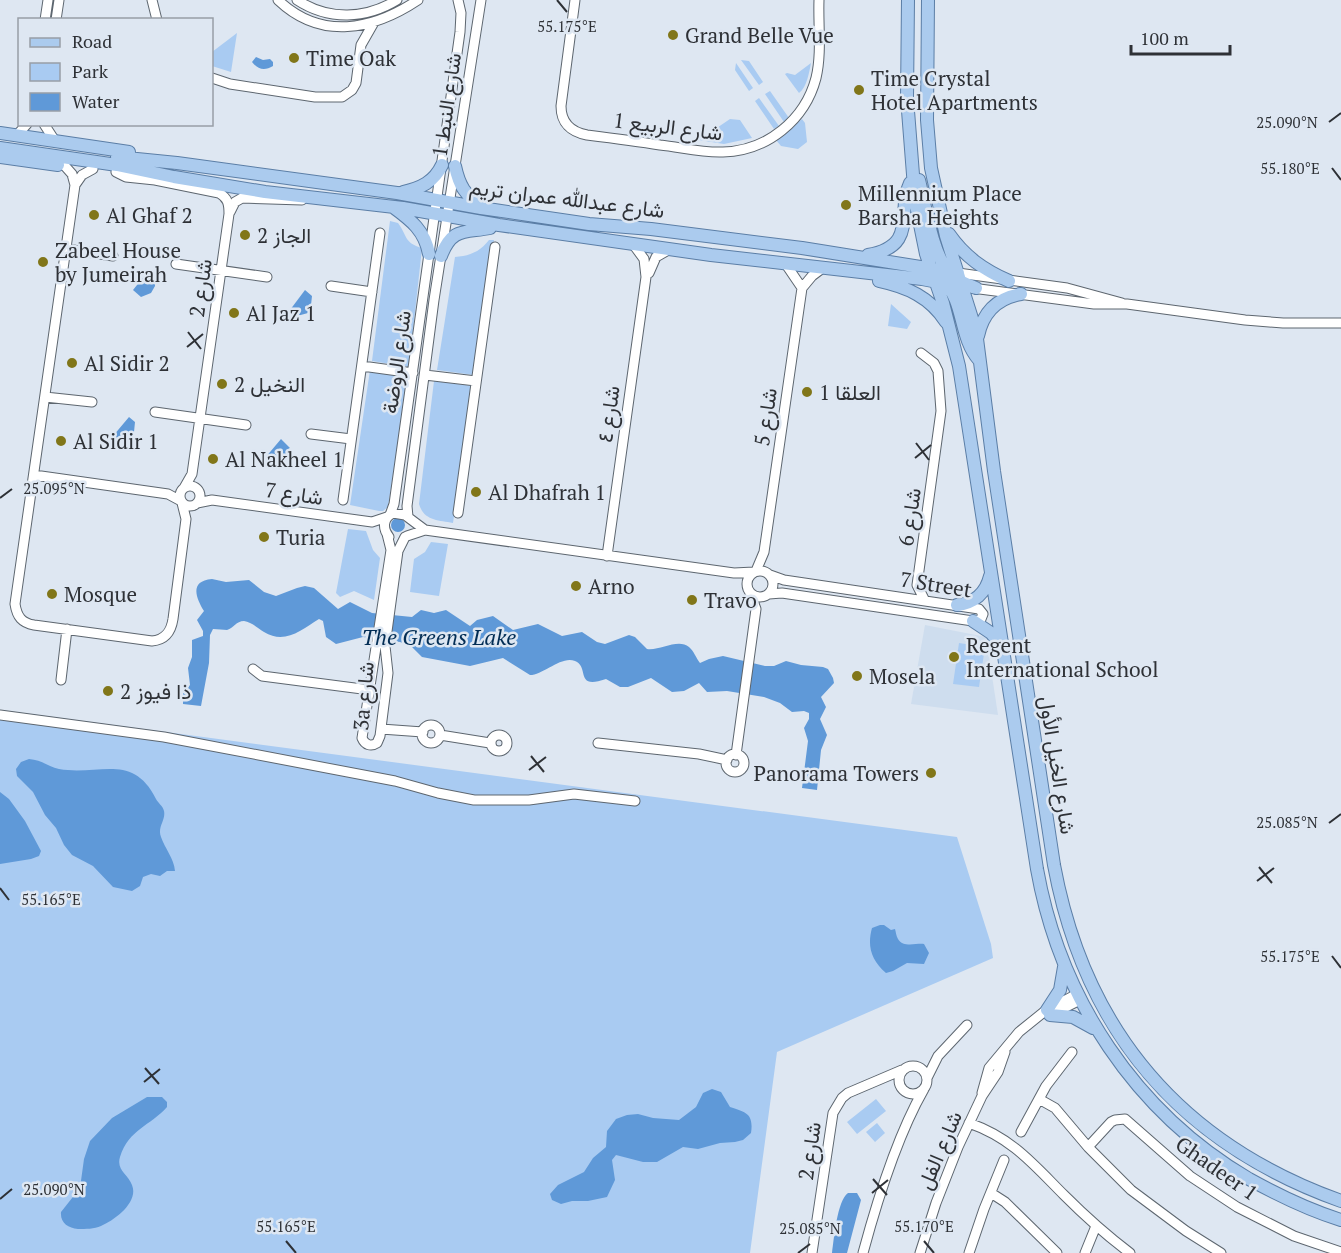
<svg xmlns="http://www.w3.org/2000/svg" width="1341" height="1253" viewBox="0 0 1341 1253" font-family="'PT Serif',Vazirmatn,serif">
  <rect width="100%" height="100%" fill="#dee7f2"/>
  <path fill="#ceddee" d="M925,625L986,637L998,715L911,704Z"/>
  <path fill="#a9cbf2" d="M237,33L231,72L212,66V52Z
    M741,60L749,61L763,82L759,85Z
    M736,63L753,88L749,91L735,70Z
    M811,63C809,73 807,87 799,93L785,74L787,73L795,75Z
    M770,91L789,118L784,122L765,94Z
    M759,98L779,126L774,129L755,101Z
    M730,119L740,120L752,138L724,144L699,140Z
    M802,119L805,123L807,142L798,149L781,146L776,140Z
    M390,221L398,223C407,235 404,243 422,248L409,367L372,361Z
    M489,240H494L474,375L437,370L455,257C469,256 480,252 489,240Z
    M891,304L911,322L907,329L888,326Z
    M370,370L408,376L388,507L383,511H379L350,505Z
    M434,381L473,386L453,523C438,520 424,521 419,504Z
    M348,529L366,531L373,550L380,558L374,600L354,591L340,597L336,593Z
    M431,542L448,544L439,596L410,592L414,559L425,552Z
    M959,643L985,647L979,687L953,684Z
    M0,710L957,837L991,944L993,958L777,1052L750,1253H0Z
    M876,1099L886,1111L857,1134L847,1122Z
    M877,1123L885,1133L875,1142L866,1132Z"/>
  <path fill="#5f99d8" d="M256,57L263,60L270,59L273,62V66C265,71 258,70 252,62Z
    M149,270L155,276V286L151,293L141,297L133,290Z
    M305,290L312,296L311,305L308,313L297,316L290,310Z
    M129,417L135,422L134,432L131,439L121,443L113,436Z
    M281,439L290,448L286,450V456L272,464L265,458Z
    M391 525a7 7 0 1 1 14 0a7 7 0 1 1-14 0Z
    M212,579L226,582L249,580L264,592L276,596L297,588L305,586L314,588L338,609L350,602L372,613L412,617L421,610L434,613L446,610L470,626L477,620L493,616L513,630L538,624L562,636L582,632L597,642L605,644L629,635L635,637L647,649C660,651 678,638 689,647C694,651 696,658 700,663L709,659L723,656L765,666H774L786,661L801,665L823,667L828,669L833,678L834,683L821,697L826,707L820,719L827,735L821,750L817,790L802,788L808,741L804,728L809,719V713L804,711L792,712L780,703L764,697L727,691L707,692L699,683L684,691L672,692L651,678L628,687H620L606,679C574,690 590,667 575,661C562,655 543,675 530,675L503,658L470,666L422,657L411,646L400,642L363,637L336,644L326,637L323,621L319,619C301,630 285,645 264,632C258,628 251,622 244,621C236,621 234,628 227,630C223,630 218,629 213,629L210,635L209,663L201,706L183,704V693L190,685L188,668L192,657V640L203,636V631L197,620L204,611C196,598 189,581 212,579Z
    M29,759C42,760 49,767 59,769C99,776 133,752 156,799C158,803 163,806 164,811C166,820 157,827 161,837C165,849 174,858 175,871H167L160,876L151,874L143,877L140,886L132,891L113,887L93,866L72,855L64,845L56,828L45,815L33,792L17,776L16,769L21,762Z
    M0,792L9,799L25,821L41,851L39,856L31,859L0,864Z
    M880,925H884L891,930L895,929C896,932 896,936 898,939C903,948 916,943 924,944L929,953L924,964L907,963L893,971L886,973C871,960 867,946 872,928Z
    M712,1089L721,1092L730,1107C745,1112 754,1113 751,1133L743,1140L735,1142L720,1143L698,1149L683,1147L657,1162H643L616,1155L612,1160L615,1180L607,1197L588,1201H572L561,1204L552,1200L550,1194L558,1185L584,1172L593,1158L606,1147L607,1131L616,1119L627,1115L638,1114L653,1118L679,1120L696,1107L703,1093Z
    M147,1097H162L167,1102V1107C150,1126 129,1129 120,1157C116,1170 128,1174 132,1185C139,1202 115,1220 101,1226C94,1229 86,1229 78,1229C68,1228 60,1223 61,1212L80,1188L84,1159L90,1141L112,1118Z
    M848,1193H857L861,1200L847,1253H832C834,1239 837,1201 848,1193Z"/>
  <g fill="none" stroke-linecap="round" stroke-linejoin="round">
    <defs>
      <path id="minor" d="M152,0L157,20
        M278,0C321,41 373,30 418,0
        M297,0C329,21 366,19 397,0
        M575,0L561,106C561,123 571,132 587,135C611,138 635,141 660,145C680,147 702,153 723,152C767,151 805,120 816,78C822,53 818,25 819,0
        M45,20L48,0
        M56,20L59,0
        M212,78L230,84L315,97H342L352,90L356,83L361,45L373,24
        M44,124L55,141
        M17,135L27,124
        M64,165L72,174L75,185L15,604C17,617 22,623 34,625L152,641C165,640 171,632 173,619L186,519L182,503
        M116,172L126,177L155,180L219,193C228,198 229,204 229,214L192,474L184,488
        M75,185L82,175L93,169
        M230,212L235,202L242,198L302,200
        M67,249L113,256
        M785,263L802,288
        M176,264L267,277
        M649,273L656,257L670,249
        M958,273L1067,288L1122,303
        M331,286L372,292
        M972,288L1094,304H1127L1245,320L1283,323H1341
        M921,353L934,363L938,371L941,411L917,585L925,601
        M362,366L413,373
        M425,375L476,381
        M45,397L92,402
        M155,412L246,425
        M311,434L351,439
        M34,475L168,494L181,501
        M180 496a10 10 0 1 1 20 0a10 10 0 1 1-20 0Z
        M343,500L380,233
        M197,503L212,500L372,522L387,517
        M458,513L495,247
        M390,515L394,504L460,32L461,13L458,0
        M408,517L407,506L434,300L481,0
        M387,534L391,550L362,738C365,745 371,747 377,743L380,736L388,673L385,646L398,551L405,537
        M407,536L425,530L734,573L754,572
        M389,537C382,528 383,518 393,513L405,515L425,530
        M607,556L646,277L644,259L633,244
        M747 584a13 13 0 1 1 26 0a13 13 0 1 1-26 0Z
        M756,571L764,552L802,288L812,276L824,267
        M769,594L782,593L973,621L981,619L983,614L979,609L784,580L770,575
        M253,669L262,676L370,690
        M61,680L67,629
        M0,715L164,737L395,781L438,793L474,800H529L574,794L635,801
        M422 734a9 9 0 1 1 18 0a9 9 0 1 1-18 0Z
        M381,729L423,732
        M491 743a8 8 0 1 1 16 0a8 8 0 1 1-16 0Z
        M440,735L490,743
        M598,743L699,754L727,760
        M726 763a9 9 0 1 1 18 0a9 9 0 1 1-18 0Z
        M736,755L756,609L750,593
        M1052,1014L1080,1000
        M899 1080a14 14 0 1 1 28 0a14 14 0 1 1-28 0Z
        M927,1078L938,1056L967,1025
        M982,1093L989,1068L1019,1032L1045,1011L1077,994
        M1039,1099L1055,1108L1088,1147L1131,1190L1186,1231L1221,1253
        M969,1123C1012,1138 1033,1164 1064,1195C1085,1216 1106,1235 1130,1253
        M1021,1132L1046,1086L1072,1052
        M1088,1147L1111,1122L1115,1120L1125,1119L1190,1176L1237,1207L1294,1236L1341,1252
        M991,1193L1005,1202L1057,1253
        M812,1253L833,1113L842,1098L848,1093L902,1070
        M863,1253C877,1201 897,1136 924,1089
        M920,1253L936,1203L958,1147L982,1096L998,1072L1005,1052
        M969,1253L984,1209L1004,1160
        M1085,1253L1096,1226"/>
      <path id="major" d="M908,0L907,98L915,200L926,254L943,303L959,366L1037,869C1060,998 1135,1112 1249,1179C1278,1195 1309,1210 1341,1220
        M928,0L927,120L931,168L946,236L976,331L994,471L1054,865C1085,1032 1182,1144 1341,1201
        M0,133L129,152
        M0,148L117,165L174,177L265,192L403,208L499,225L711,255L922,279L963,287
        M0,157L58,165
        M117,157L177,163L397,193L481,208L589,224L651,229L802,248L958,273
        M455,166C459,185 465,196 482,205
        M919,180C925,204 932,253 948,271C955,280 966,284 976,288
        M403,192C421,188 434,182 442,165
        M393,207C411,220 425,231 429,254
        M949,234C965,257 984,270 1009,281
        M868,255C919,246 896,212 910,183
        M441,256C452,227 465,233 490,228
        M879,281C907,287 930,297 946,322
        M944,281C965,303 959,337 979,360
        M978,336C983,312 997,298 1021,294
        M957,605C974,603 986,593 990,576
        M973,621L991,633L1001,645
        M1047,1010L1060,990L1064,967
        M1050,1015L1073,1017L1093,1028"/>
    </defs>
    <use href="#minor" stroke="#5d666f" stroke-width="11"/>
    <use href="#major" stroke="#5b7ea6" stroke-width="14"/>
    <use href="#minor" stroke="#fff" stroke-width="9"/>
    <use href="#major" stroke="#abcbee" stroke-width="12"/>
  </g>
  <path fill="none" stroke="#2e3136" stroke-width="2" d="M557,0L567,12M1329,122L1341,113M1332,168L1341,180M188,332L201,349M187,347L203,334M916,443L929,460M915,458L931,445M0,498L12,489M531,756L544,772M529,770L546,757M1329,823L1341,814M1259,867L1272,883M1257,881L1274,868M0,888L9,900M1332,956L1341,968M145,1068L159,1084M144,1082L160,1069M873,1179L887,1195M872,1193L888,1180M0,1199L12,1189M286,1241L296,1253M924,1241L934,1253M798,1253L810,1244"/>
  <g fill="#817619" stroke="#dee7f2" stroke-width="2">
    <circle cx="673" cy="35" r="6"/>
    <circle cx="294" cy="58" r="6"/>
    <circle cx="859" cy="90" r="6"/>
    <circle cx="846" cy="205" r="6"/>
    <circle cx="94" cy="215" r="6"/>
    <circle cx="245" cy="235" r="6"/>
    <circle cx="43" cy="262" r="6"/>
    <circle cx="234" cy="313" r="6"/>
    <circle cx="72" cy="363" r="6"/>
    <circle cx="222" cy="384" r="6"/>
    <circle cx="807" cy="392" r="6"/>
    <circle cx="61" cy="441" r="6"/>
    <circle cx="213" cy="459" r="6"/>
    <circle cx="476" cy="492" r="6"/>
    <circle cx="264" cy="537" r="6"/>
    <circle cx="576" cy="586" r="6"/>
    <circle cx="52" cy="594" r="6"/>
    <circle cx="692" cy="600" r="6"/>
    <circle cx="954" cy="657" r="6"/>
    <circle cx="857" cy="676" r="6"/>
    <circle cx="108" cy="691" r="6"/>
    <circle cx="931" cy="773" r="6"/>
  </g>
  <g text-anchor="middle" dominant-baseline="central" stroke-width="5" stroke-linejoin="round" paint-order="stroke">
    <g font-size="21" fill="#2e3136" stroke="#dee7f2" text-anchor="start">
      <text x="685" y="35">Grand Belle Vue</text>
      <text x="306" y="58">Time Oak</text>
      <text x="871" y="78">Time Crystal<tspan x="871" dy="24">Hotel Apartments</tspan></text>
      <text x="858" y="193">Millennium Place<tspan x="858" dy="24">Barsha Heights</tspan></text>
      <text x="106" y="215">Al Ghaf 2</text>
      <text x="257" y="235">الجاز 2</text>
      <text x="55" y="250">Zabeel House<tspan x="55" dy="24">by Jumeirah</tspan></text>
      <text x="246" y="313">Al Jaz 1</text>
      <text x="84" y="363">Al Sidir 2</text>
      <text x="234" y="384">النخيل 2</text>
      <text x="819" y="392">العلقا 1</text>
      <text x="73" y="441">Al Sidir 1</text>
      <text x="225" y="459">Al Nakheel 1</text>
      <text x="488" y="492">Al Dhafrah 1</text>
      <text x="276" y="537">Turia</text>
      <text x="588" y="586">Arno</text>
      <text x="64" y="594">Mosque</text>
      <text x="704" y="600">Travo</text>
      <text x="966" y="645">Regent<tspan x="966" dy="24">International School</tspan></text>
      <text x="869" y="676">Mosela</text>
      <text x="120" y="691">ذا فيوز 2</text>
      <text x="919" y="773" text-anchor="end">Panorama Towers</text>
    </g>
    <g font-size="21" fill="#2e3136" stroke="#dee7f2">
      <text transform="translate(446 105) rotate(-82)">شارع النبط 1</text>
      <text transform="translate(668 126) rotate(7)">شارع الربيع 1</text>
      <text transform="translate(567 198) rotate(7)">شارع عبدالله عمران تريم</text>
      <text transform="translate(200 288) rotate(-82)">شارع 2</text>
      <text transform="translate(396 362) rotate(-82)">شارع الروضة</text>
      <text transform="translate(608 414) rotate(-82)">شارع ٤</text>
      <text transform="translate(765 417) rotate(-82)">شارع 5</text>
      <text transform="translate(294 493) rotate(8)">شارع 7</text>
      <text transform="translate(909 517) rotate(-82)">شارع 6</text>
      <text transform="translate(936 584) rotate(9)">7 Street</text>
      <text transform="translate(363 696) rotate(-85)">3a شارع</text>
      <text transform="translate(1058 765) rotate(81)">شارع الخيل الأول</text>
      <text transform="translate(939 1150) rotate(-67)">شارع الفل</text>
      <text transform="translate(809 1151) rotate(-82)">شارع 2</text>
      <text transform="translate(1217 1168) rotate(35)">Ghadeer 1</text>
    </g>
    <g font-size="22" font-style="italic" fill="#022d55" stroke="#dee7f2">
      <text x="439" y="636">The Greens Lake</text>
    </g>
  </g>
  <g font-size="15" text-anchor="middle" fill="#2e3136" stroke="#dee7f2" stroke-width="5" stroke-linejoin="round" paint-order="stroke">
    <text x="567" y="32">55.175°E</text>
    <text x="1287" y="128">25.090°N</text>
    <text x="1290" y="174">55.180°E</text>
    <text x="54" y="494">25.095°N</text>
    <text x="1287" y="828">25.085°N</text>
    <text x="51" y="905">55.165°E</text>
    <text x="1290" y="962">55.175°E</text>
    <text x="54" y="1195">25.090°N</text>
    <text x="286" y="1232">55.165°E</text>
    <text x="924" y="1232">55.170°E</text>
    <text x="810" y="1234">25.085°N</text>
  </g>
  <rect x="18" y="18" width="195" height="108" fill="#dee7f2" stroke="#989ea7" stroke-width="1.5"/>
  <rect x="30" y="38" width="30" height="9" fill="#abcbee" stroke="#989ea7" stroke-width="1.5"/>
  <text x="72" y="48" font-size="18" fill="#2e3136">Road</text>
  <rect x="30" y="63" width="30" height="18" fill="#a9cbf2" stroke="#989ea7" stroke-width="1.5"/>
  <text x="72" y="78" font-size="18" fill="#2e3136">Park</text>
  <rect x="30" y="93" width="30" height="18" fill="#5f99d8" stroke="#989ea7" stroke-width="1.5"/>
  <text x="72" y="108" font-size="18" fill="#2e3136">Water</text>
  <path d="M1131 45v9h99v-9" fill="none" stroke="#2e3136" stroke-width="3"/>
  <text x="1140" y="45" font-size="18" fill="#2e3136" stroke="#dee7f2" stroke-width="4.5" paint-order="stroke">100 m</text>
</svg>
